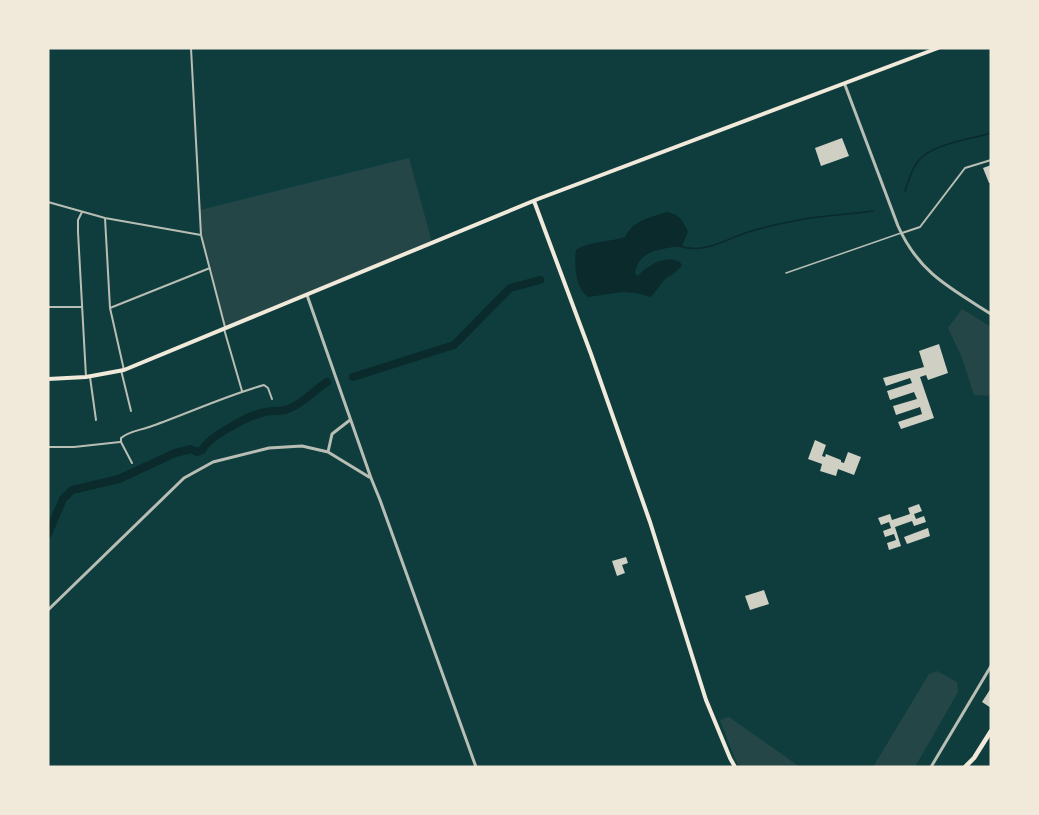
<svg xmlns="http://www.w3.org/2000/svg" width="1039" height="815" viewBox="0 0 1039 815" font-family="'Roboto Serif',serif">
  <rect width="100%" height="100%" fill="#0f3d3e"/>
  <path fill="#244646" d="M409,158L432,242L224,329L211,267L201,235L200,210Z
    M962,309L991,327V396L974,395L962,358L948,328Z
    M937,671L957,682L958,692L915,767H873L929,674Z
    M729,717L800,767H740L735,759L720,720Z"/>
  <path fill="#0a2a2b" d="M667,212C680,215 683,220 688,232L682,246C663,249 639,249 635,273L638,276C648,265 666,254 680,262L682,266L672,275L666,278L651,297L636,293L623,292L588,297C575,287 574,265 576,250C589,241 609,242 625,237C632,221 651,217 667,212Z"/>
  <g fill="none" stroke-linecap="round" stroke-linejoin="round">
    <path stroke="#0a2a2b" stroke-width="1.5" d="M905,191C909,180 911,169 919,160C932,144 972,139 991,133
      M679,246C703,254 723,241 745,233C761,228 778,224 794,221C821,215 847,215 873,211"/>
    <path stroke="#0a2a2b" stroke-width="8" d="M353,377L454,345L510,288L540,280
      M48,534L63,499L72,490L119,479L175,453L191,449L197,452L202,450C209,436 250,415 265,412C272,410 281,412 288,409C303,404 314,390 327,382"/>
  </g>
  <path fill="#cfcfc3" d="M842,138L849,156L821,166L815,148Z
    M991,165V183H989L983,168Z
    M939,344L948,373L928,380L926,375L920,377L934,418L901,429L898,422L922,414L920,407L896,415L893,406L917,399L914,392L890,400L887,391L912,383L910,378L886,386L883,378L924,367L919,351Z
    M815,440L826,445L822,456L825,457L826,454L841,460V462L844,463L848,452L861,457L854,475L838,469L836,476L820,471L822,464L808,459Z
    M919,504L922,511L914,514L916,519L924,516L926,522L914,526L912,521L895,527L901,546L889,550L887,543L896,540L894,534L885,537L883,531L891,528L889,522L881,525L878,518L890,514L892,520L910,514L908,508Z
    M928,528L930,536L907,544L904,537Z
    M626,557L628,563L622,565L625,573L617,576L612,561Z
    M764,590L769,604L750,610L745,596Z
    M991,688V708L982,702Z"/>
  <g fill="none" stroke-linecap="round" stroke-linejoin="round">
    <path stroke="#b8beb3" stroke-width="1.5" d="M786,273L901,233"/>
    <path stroke="#b8beb3" stroke-width="2" d="M191,48L201,235L225,327
      M48,202L105,218L201,235
      M82,212L78,220V232L86,377
      M105,218L110,308L124,370
      M902,233L920,227L965,168L991,160
      M48,307H81
      M110,308L210,268
      M224,329L242,391
      M121,370L131,411
      M90,377L96,420
      M48,447H74L120,442
      M132,463L121,442V438C129,431 142,430 152,426C189,413 225,396 264,385L268,388L272,399"/>
    <path stroke="#b8beb3" stroke-width="3" d="M845,85L898,226C919,273 950,288 991,314
      M307,295L371,478L380,500L476,767
      M328,452L369,477
      M48,610L184,478L213,462L269,448L302,446L328,452L332,434L350,420
      M931,767L991,666"/>
    <path stroke="#f1e9da" stroke-width="4" d="M534,201L591,354L650,522L706,700L730,758L735,767
      M48,379L86,377L124,370L538,199L938,48"/>
    <path stroke="#f1e9da" stroke-width="4.5" d="M965,767L974,758L991,731"/>
  </g>
  <rect width="1039" height="815" fill="none" stroke="#f1e9da" stroke-width="99"/>
</svg>
